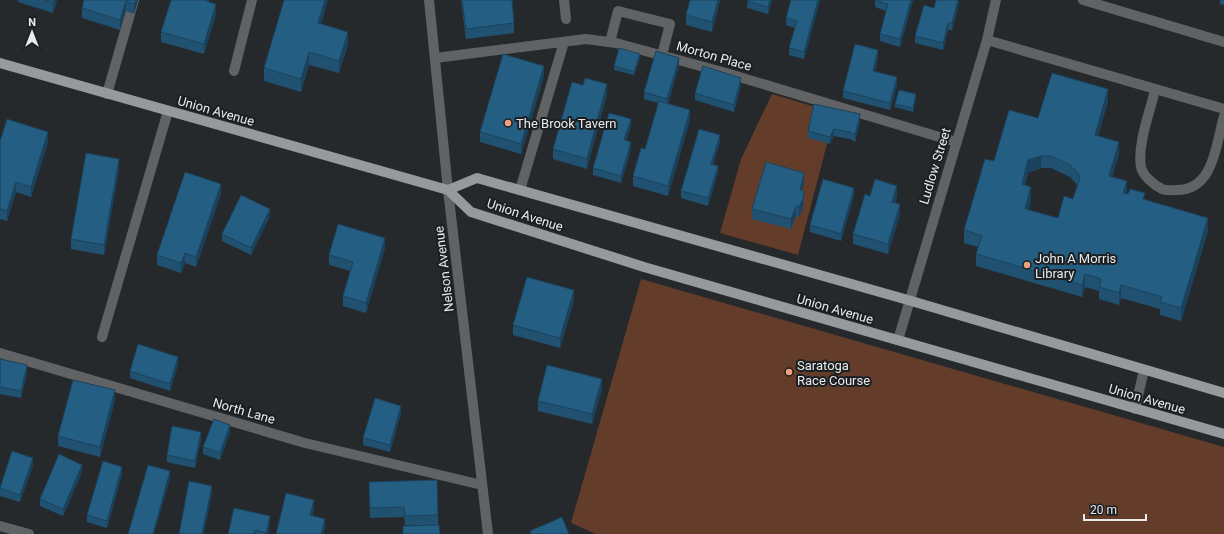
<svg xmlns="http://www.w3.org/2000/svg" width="1224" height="534" viewBox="0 0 1224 534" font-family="Roboto,sans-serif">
  <rect width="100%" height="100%" fill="#26292c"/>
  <path fill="#633c2a" d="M772,94L835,113L798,255L720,233L741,159Z
    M641,279L1224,447V534H596L571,523Z"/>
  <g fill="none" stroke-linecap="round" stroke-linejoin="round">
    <path stroke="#606263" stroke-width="10" d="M429,0L448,190L488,534
      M564,0L566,19
      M1083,0L1224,42
      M987,40L1224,109
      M610,42L618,11L670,24L662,55
      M435,58L586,39L616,43L726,73L956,142
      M234,71L252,0
      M1155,90C1150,112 1137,145 1141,167C1143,176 1154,185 1162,189C1166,191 1172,190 1177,190C1214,190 1216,144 1224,116
      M107,94L134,0
      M520,190L564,42
      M102,337L168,111
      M898,340L987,40L996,0
      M0,353L305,443L482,485
      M1135,409L1144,370
      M0,526L29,534"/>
    <path stroke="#969a9d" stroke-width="10" d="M0,63L448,190L471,212L644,267L1224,434
      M448,190L477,178L908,300L1224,393"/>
  </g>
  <path fill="#205171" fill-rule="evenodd" d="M18,0H57L53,13L18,2Z
    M84,0H138L134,14L126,11L120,30L82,18V8Z
    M171,0H209L208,2L216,14L204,54L161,42V32Z
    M461,0H512L514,23V33L466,39Z
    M690,0H720L712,32L686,25V15Z
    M748,0H772L768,14L747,8Z
    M791,0H820L804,59L789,55V48L795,28L786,25V18Z
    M875,0H913L900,47L880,41V34L886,11L875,7Z
    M959,0V4L952,30H948L943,50L915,43V36L934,8Z
    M1220,0H1224V5L1220,4Z
    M321,24L348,45L339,73L309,65L301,92L264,81V68Z
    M878,57L875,71L897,84L890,110L843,98V91Z
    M640,58L634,75L614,70V66Z
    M679,65L668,104L690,120L668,196L633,186V176L645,149L658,103L644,99V92Z
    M544,76L521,154L480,142V132Z
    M741,85L734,112L695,100V93Z
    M607,94L587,169L553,159V149Z
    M916,98L913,112L895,107V104Z
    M1108,101L1098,136L1119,154L1112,177L1127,193L1126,194L1145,199L1208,231L1181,321L1160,315V309L1121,298L1119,305L1099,299V291L1085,287L1082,297L976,266V254L978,247L964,243V230L994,161L1038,118ZM1041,168H1051L1070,177L1077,185L1073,199L1058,218L1029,210L1031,200L1025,185L1028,173Z
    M860,121L855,142L850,139L834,136L830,144L808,138V131Z
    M631,126L626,141L631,149L621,183L593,175V168Z
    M0,141L48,142L31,197L16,192L7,221L0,219Z
    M720,142L713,165L718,173L708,206L681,198V191Z
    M119,169L104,255L71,249V239Z
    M804,183L802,191L804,201L803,209L799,217L796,216L791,229L752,219V209Z
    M221,194L196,267L185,263L181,273L157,265V255Z
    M854,195L841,241L810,232V225Z
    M870,196H897L895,203L900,214L888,254L853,244V234Z
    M270,216L251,255L222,241V234Z
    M385,248L366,313L343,306V296L351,271L329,265V255Z
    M574,300L560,348L513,335V325Z
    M0,359L27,372L21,398L0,394Z
    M178,364L170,391L130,378V371Z
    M602,389L592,424L538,411V401Z
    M115,400L100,457L58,446V436Z
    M401,413L390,452L363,445V438Z
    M230,432L220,460L203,454V447Z
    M201,439L195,468L167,462V455Z
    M33,465L20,502L0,496V487Z
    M82,472L63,516L40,506V499Z
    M122,474L107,528L87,522V515Z
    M369,482L438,515V525H405L404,517L370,518Z
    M270,523L268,534H228Z"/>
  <path fill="#1a425c" d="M54,0H57L53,13V3Z
    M136,0H138L134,14V4Z
    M325,0H328L318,36V23Z
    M718,0H720L712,32V22Z
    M770,0H772L768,14V7Z
    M818,0H820L804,59V52Z
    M911,0H913L900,47V39Z
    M958,0H959V4L952,30V23Z
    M126,1V11L120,30V20Z
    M216,4V14L204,54V44Z
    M948,23V30L943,50V43Z
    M348,32V45L339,73V61Z
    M878,50V57L873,78V71Z
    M309,52V65L301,92V79Z
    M640,54V58L634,75V72Z
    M679,58V65L667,106V99Z
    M544,66V76L521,154V144Z
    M897,77V84L890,110V103Z
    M741,78V85L734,112V105Z
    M607,84V94L587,169V159Z
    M1108,89V101L1095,147V135Z
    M916,94V98L913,112V108Z
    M690,110V120L668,196V186Z
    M860,114V121L855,142V135Z
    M631,119V126L624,147V140Z
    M834,129V136L830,144V137Z
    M48,132V142L31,197V187Z
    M720,135V142L711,171V164Z
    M631,142V149L621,183V176Z
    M1119,142V154L1109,188V176Z
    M1041,156V168L1028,173L1022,197V184L1028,160Z
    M119,159V169L104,255V245Z
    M718,166V173L708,206V198Z
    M804,173V183L800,200V190Z
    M1127,181V193L1123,206V193Z
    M16,182V192L7,221V211Z
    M221,184V194L196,267V257Z
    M897,186V196L892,212V202Z
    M1031,187V200L1025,221V209Z
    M854,188V195L841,241V234Z
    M804,191L803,209L799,217V207Z
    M900,204V214L888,254V244Z
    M796,206V216L791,229V219Z
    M270,209V216L251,255V248Z
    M1208,218V231L1181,321V308Z
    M385,238V248L366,313V303Z
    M185,253V263L181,273V263Z
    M1085,274V287L1082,297V285Z
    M1121,285V298L1119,305V293Z
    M574,290V300L560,348V338Z
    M178,357V364L170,391V384Z
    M27,365V372L21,398V391Z
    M602,379V389L592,424V414Z
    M115,390V400L100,457V447Z
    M401,406V413L390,452V445Z
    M230,425V432L220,460V453Z
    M201,432V439L195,468V461Z
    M33,458V465L20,502V495Z
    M82,465V472L63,516V509Z
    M122,467V474L107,528V521Z
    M170,471V479L154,534H153Z
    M212,486V493L204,534H202Z
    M314,500V510L310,525V515Z
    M270,516V523L268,534H266Z
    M325,519V529L323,534H321Z"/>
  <path fill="#255e83" stroke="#1a425c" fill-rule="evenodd" d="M45,0H54L53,3Z
    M84,0H136L134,4L126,1L120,20L82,8Z
    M171,0H206V1L216,4L204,44L161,32Z
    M284,0H325L318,23L348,32L339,61L309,52L301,79L264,68Z
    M462,0H512L514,23L466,29Z
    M690,0H718L712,22L686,15Z
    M748,0H770L768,7L747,1Z
    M791,0H818L804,52L789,48L797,21L786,18Z
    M875,0H911L900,39L880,34L888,4Z
    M936,0H958L952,23H948L943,43L915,36L924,5L934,8Z
    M855,44L878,50L873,71L897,77L890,103L843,91Z
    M619,48L640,54L634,72L614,66Z
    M656,51L679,58L667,99L644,92Z
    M503,54L544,66L521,144L480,132Z
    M703,66L741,78L734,105L695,93Z
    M1052,73L1108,89L1095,135L1119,142L1109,176L1127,181L1123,193L1128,194L1130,189L1145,193L1143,199L1208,218L1181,308L1160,302L1162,297L1121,285L1119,293L1099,287L1101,279L1085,274L1082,285L976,254L982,236L964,230L985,159L994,161L1009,110L1038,118ZM1041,156H1051L1070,165L1078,173L1080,178L1073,199L1064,196L1058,218L1025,209L1031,187L1022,184L1028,160Z
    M585,78L607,84L587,159L553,149L572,82L583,85Z
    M899,90L916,94L913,108L895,104Z
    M659,101L690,110L668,186L633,176L641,148L645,149Z
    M814,104L860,114L855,135L850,132L834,129L830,137L808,131Z
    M609,113L631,119L624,140L631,142L621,176L593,168Z
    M7,119L48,132L31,187L16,182L7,211L0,209V141Z
    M699,129L720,135L711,164L718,166L708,198L681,191Z
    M86,153L119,159L104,245L71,239Z
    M766,162L804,173L800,190L804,191L803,199L799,207L796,206L791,219L752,209Z
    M185,172L221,184L196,257L185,253L181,263L157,255Z
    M823,179L854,188L841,234L810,225Z
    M875,179L897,186L892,202L900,204L888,244L853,234L865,194L870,196Z
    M241,195L270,209L251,248L222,234Z
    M338,224L385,238L366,303L343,296L353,262L329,255Z
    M527,277L574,290L560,338L513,325Z
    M138,344L178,357L170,384L130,371Z
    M0,359L27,365L21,391L0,387Z
    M547,365L602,379L592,414L538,401Z
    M73,380L115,390L100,447L58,436Z
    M375,398L401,406L390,445L363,438Z
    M214,419L230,425L220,453L203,447Z
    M172,426L201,432L195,461L167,455Z
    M12,451L33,458L20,495L0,488Z
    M59,454L82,465L63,509L40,499Z
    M103,461L122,467L107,521L87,515Z
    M148,465L170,471L153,534H128Z
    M437,480L438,515L405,516L404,507L370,508L369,482Z
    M189,481L212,486L202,534H179Z
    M286,493L314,500L310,515L325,519L321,534H276Z
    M234,508L270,516L266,533L255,530L254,534H228Z
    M562,517L569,534H531L530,531Z
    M439,525L440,534H403V526Z"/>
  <g fill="#f1a17d" stroke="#1c1f22" stroke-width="1.5">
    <circle cx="508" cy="123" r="4"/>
    <circle cx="1027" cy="265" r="4"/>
    <circle cx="789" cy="372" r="4"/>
  </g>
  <g text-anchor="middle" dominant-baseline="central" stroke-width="4" stroke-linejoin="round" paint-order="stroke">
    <g font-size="13" fill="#e8eaec" stroke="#1c1f22">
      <text transform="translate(714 56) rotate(16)">Morton Place</text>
      <text transform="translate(216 111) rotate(16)">Union Avenue</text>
      <text transform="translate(935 166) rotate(-73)">Ludlow Street</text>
      <text transform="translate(525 215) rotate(18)">Union Avenue</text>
      <text transform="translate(444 269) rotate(-97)">Nelson Avenue</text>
      <text transform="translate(835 309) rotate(16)">Union Avenue</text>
      <text transform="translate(1147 399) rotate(16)">Union Avenue</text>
      <text transform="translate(244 411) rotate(16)">North Lane</text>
    </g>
    <g font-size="13" fill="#e8eaec" stroke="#1c1f22" text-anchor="start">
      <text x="516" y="123">The Brook Tavern</text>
      <text x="1035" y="258">John A Morris<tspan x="1035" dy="15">Library</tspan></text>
      <text x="797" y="365">Saratoga<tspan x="797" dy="15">Race Course</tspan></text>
    </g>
  </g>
  <g transform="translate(32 32)" stroke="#1c1f22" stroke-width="3" paint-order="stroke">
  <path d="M0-3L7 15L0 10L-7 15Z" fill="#e8eaec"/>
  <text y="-6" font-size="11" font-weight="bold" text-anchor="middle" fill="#e8eaec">N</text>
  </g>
  <path d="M1084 514v6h62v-6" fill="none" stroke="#e8eaec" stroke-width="2"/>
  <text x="1090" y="514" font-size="12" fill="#e8eaec" stroke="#1c1f22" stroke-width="3" paint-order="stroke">20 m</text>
</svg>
